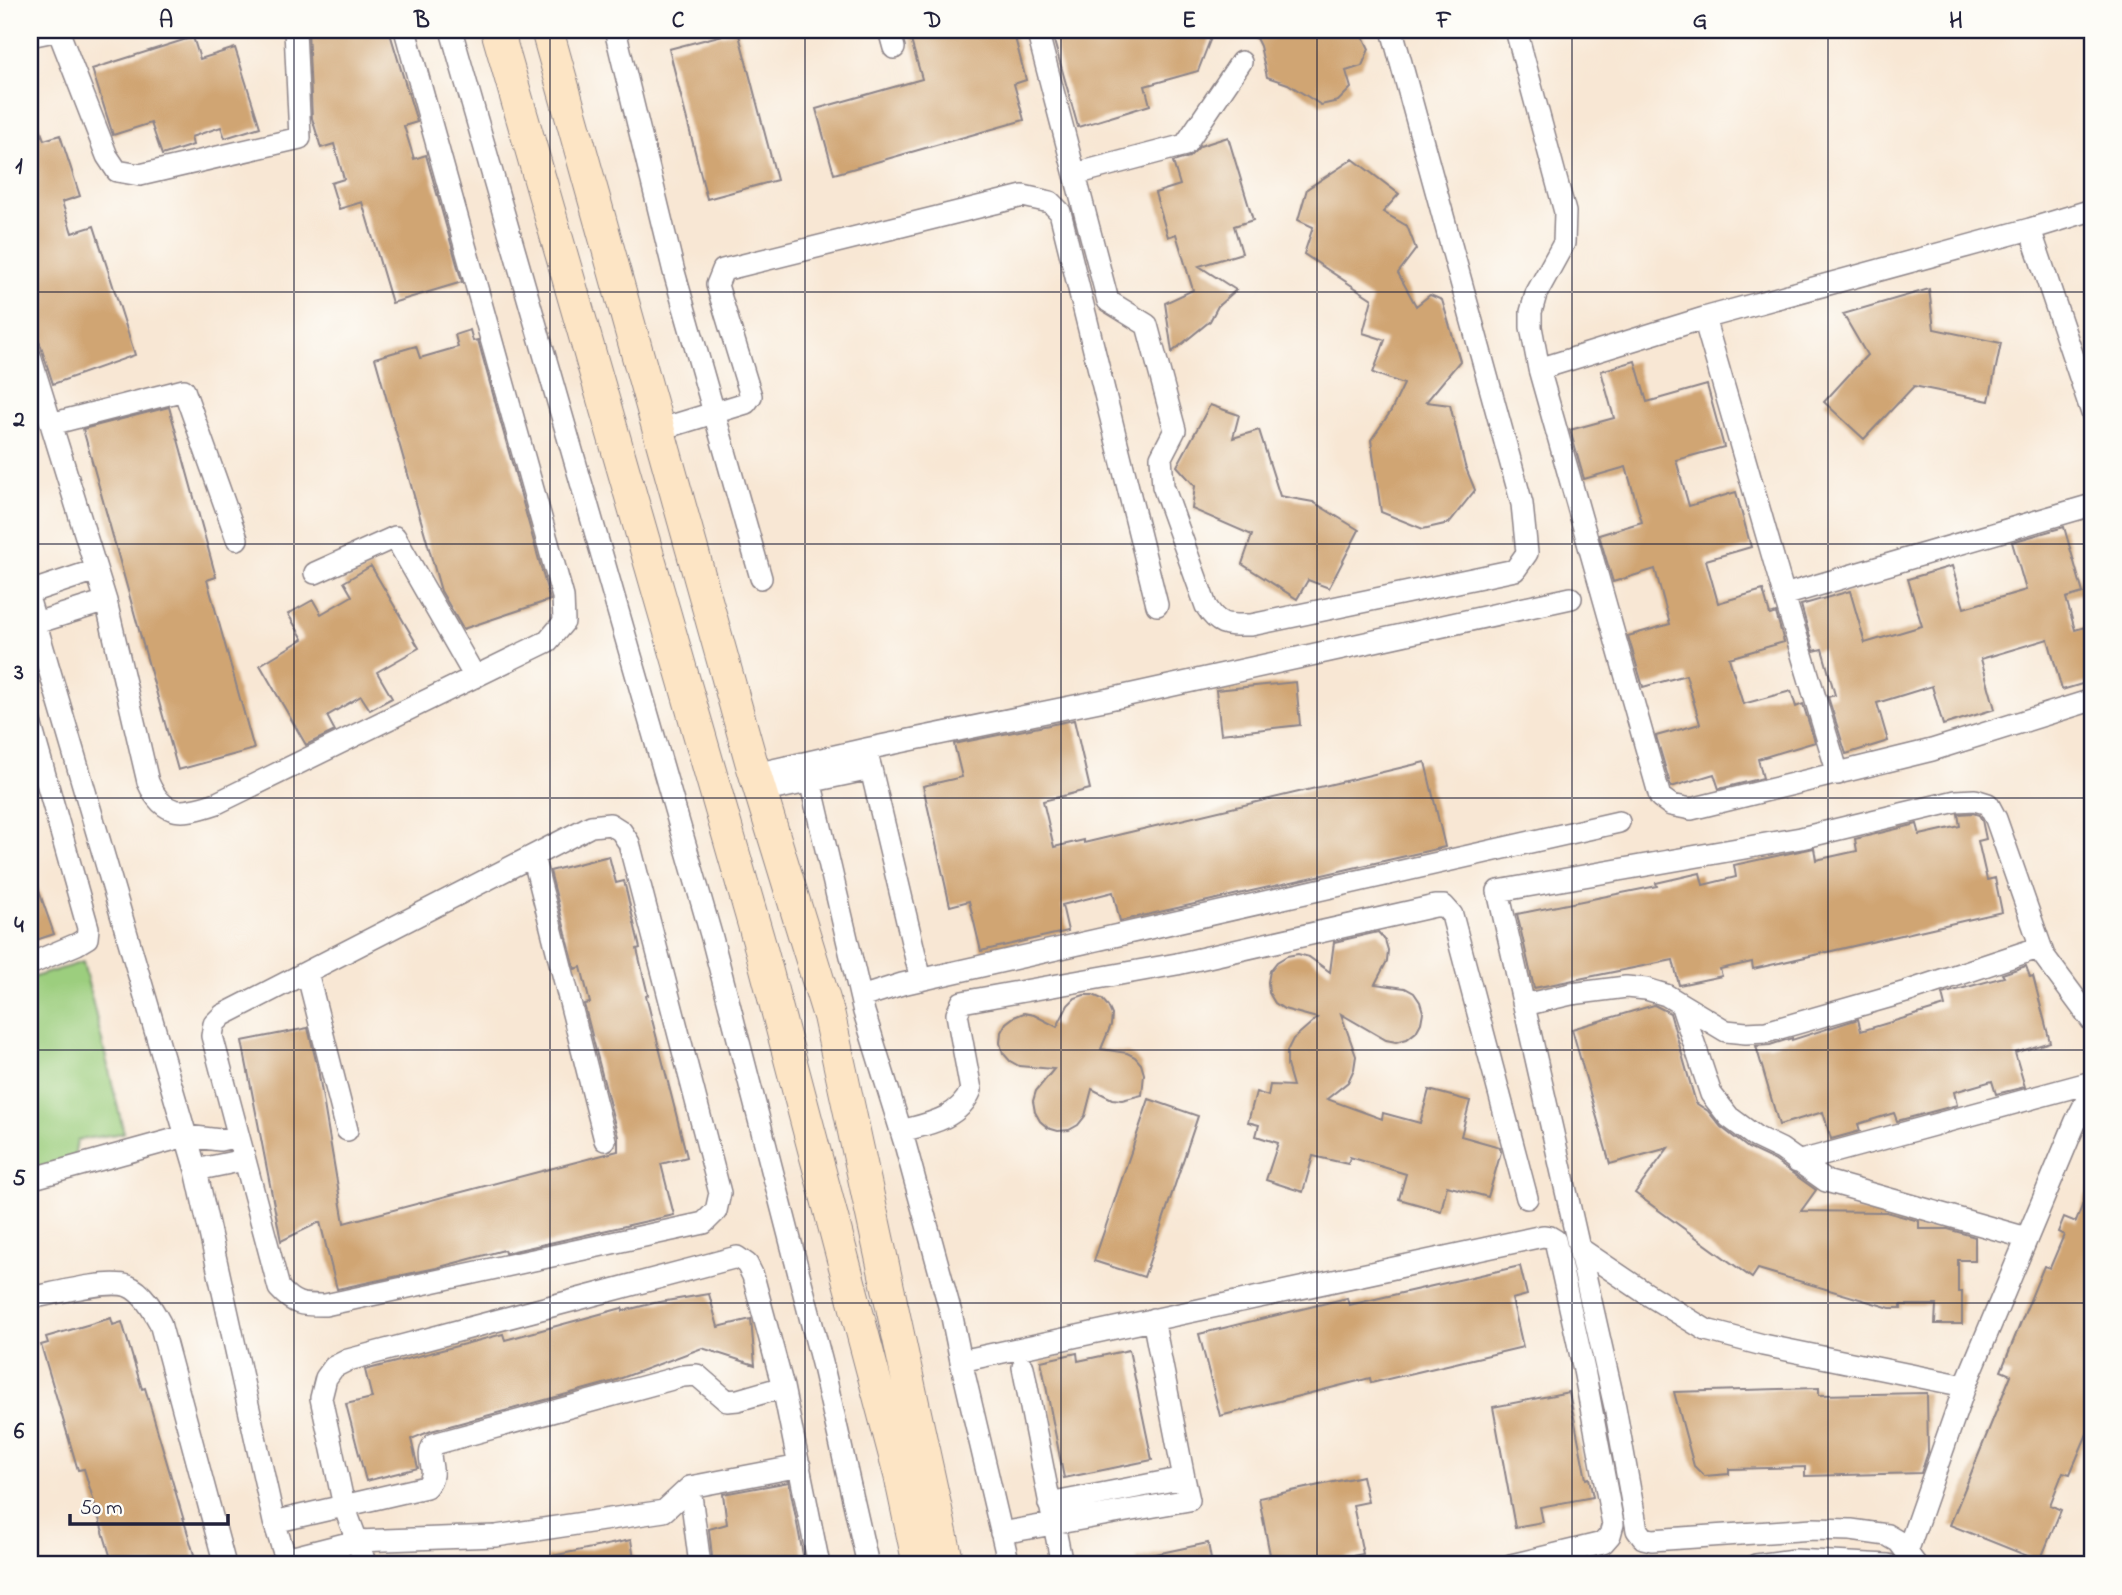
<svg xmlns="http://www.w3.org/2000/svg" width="2122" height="1595" viewBox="0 0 2122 1595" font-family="'Indie Flower',sans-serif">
  <rect width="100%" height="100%" fill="#fdfcf7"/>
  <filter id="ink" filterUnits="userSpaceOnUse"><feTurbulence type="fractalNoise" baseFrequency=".0143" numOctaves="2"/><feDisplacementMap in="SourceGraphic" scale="14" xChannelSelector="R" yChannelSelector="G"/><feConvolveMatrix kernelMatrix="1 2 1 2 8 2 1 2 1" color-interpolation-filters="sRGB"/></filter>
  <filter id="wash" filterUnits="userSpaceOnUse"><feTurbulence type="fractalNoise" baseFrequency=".00686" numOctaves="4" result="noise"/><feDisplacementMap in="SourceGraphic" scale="28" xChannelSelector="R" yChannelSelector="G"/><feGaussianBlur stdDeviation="1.57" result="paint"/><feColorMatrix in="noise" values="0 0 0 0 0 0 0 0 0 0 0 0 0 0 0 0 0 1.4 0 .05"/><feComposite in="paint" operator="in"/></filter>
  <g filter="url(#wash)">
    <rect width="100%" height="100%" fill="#f8e7d4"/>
    <path fill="#9cce7e" stroke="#5f785c" stroke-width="2" d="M83,962L124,1133L77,1140L73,1164L30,1173L31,978Z"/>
    <g id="blocks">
      <path fill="#d0a573" d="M308,30H389L417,122L404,126L414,159L426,155L462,282L392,303L362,202L339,209L331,183L344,179L334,144L321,148L312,118Z
        M908,30H1013L1026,80L1014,84L1024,120L834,174L816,109L922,79Z
        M1051,30H1214L1198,71L1145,86L1150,105L1078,127Z
        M1252,30H1360L1369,49L1362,66L1346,71L1351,88L1338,101L1321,105L1288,84L1267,77L1260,46Z
        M738,31L777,180L707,199L669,49Z
        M193,37L200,59L235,48L260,127L225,138L221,127L191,137L193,145L162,155L151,123L113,135L92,69Z
        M30,108H33L44,140L60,135L80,196L62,202L72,233L94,226L135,355L53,384L30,313Z
        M1228,137L1253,220L1234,226L1242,253L1199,266L1236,290L1218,306L1210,321L1172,352L1165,303L1193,290L1176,234L1168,237L1155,193L1180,185L1173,162L1189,157L1200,146Z
        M1353,159L1399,194L1383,212L1407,226L1416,249L1398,273L1416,306L1430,295L1442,300L1460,361L1426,402L1450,405L1465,466L1475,490L1449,523L1423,529L1381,512L1371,440L1391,411L1404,384L1373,373L1385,340L1363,333L1372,299L1304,254L1313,227L1298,220L1307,189Z
        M1929,289L1934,329L2001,343L1989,401L1914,386L1864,439L1824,402L1867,355L1843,314Z
        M470,330L473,341L478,340L550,600L463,629L441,591L375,358L416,346L420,358L458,347L455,335Z
        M1635,361L1647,402L1707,385L1724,447L1676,460L1689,506L1736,492L1751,547L1706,560L1718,603L1763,590L1770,615L1776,613L1784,642L1729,658L1743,704L1791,691L1796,707L1803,704L1815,742L1758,759L1763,778L1719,789L1714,774L1671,787L1656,736L1700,724L1686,675L1643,687L1628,636L1670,624L1655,569L1613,582L1599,535L1642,522L1626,467L1584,479L1570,430L1614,418L1601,371Z
        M1210,405L1239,415L1233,438L1259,430L1280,496L1313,502L1359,530L1329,588L1308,580L1297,599L1242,564L1252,535L1192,509L1195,486L1177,466Z
        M169,407L216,577L207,580L254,749L178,770L83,429Z
        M2064,527L2083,593L2066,598L2075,630L2092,625V681L2062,690L2048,639L1981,659L1995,709L1943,725L1932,686L1877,703L1888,741L1846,754L1828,697L1835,695L1822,649L1814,651L1801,605L1850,591L1865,643L1922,626L1908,579L1952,566L1964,608L2026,590L2012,542Z
        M371,566L419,648L377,672L392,698L370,710L361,696L327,716L335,731L306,745L260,665L303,639L288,614L313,600L321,614L352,596L344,582Z
        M1296,682L1300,725L1221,734L1216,690Z
        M1074,720L1090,789L1043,801L1054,847L1084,840V843L1425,762L1445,847L1120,921L1113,892L1062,905L1068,931L981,951L969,901L950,906L923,786L962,777L954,744Z
        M1973,813L1979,815L1982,820L1986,839L1978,841L1987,880L1995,878L2002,912L1753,969L1752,962L1720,969L1722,976L1679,985L1673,960L1534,988L1517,914L1657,886L1656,883L1700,873L1703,885L1736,877L1734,865L1814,848L1816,860L1857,851L1855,839L1917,824L1920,835L1960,826L1958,814Z
        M609,856L616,883L624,881L640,948L637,949L648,995L646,996L687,1157L661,1164L674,1215L505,1253L504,1250L436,1268L337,1289L320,1222L281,1241L242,1041L308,1028L318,1069L344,1223L618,1151V1137L584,1004L590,1003L581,967L575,969L550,871Z
        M30,871H32L54,934L30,942Z
        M1378,932L1385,940L1388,950L1387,961L1375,984L1405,988L1414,993L1420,1002L1423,1012L1421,1023L1416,1032L1407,1039L1396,1042L1386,1040L1341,1014L1356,1056L1354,1069L1348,1082L1327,1099L1382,1119L1383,1113L1420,1123L1429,1090L1470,1101L1461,1136L1500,1147L1501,1152L1488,1197L1447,1186L1441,1211L1399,1199L1406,1174L1350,1157L1348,1164L1313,1156L1303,1192L1266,1180L1278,1143L1256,1136L1259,1125L1248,1122L1256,1092L1268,1096L1270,1085L1293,1086L1287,1065V1051L1293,1039L1317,1018L1284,1009L1275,1003L1269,993L1268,982L1270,971L1277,962L1287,956L1298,954L1309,957L1330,972L1334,942Z
        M2026,966L2030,977L2033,976L2050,1042L2015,1053L2025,1087L1996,1094L1992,1081L1954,1092L1957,1105L1897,1121L1894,1113L1858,1124L1860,1131L1831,1139L1823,1112L1779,1125L1756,1046L1770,1045L1792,1038V1040L1858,1019L1861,1031L1945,1006L1942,994L2004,977L2002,974Z
        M1084,995H1093L1102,999L1108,1006L1112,1015L1111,1025L1101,1049L1127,1053L1135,1057L1141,1064L1144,1074L1142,1095L1122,1100L1112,1099L1092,1089L1085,1116L1078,1125L1069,1130L1058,1131L1048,1128L1040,1121L1035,1112L1033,1101L1036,1091L1054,1069L1019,1066L1010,1061L1003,1053L1000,1043L1001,1032L1006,1023L1014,1017L1024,1013L1034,1015L1057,1027L1068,1005L1075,998Z
        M1654,1005L1670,1013L1696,1103L1708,1111L1721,1127L1748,1148L1774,1160L1816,1190L1801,1211L1886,1212L1919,1221V1229H1948L1975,1237V1260H1958V1292H1962V1324H1935L1936,1305H1901V1308H1890L1758,1269L1752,1278L1635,1193L1668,1148L1610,1164L1572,1029Z
        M1149,1099L1198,1116L1144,1277L1094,1261Z
        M2091,1182L2092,1422L2070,1474L2063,1472L2050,1505L2061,1510L2040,1561L1950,1525L2011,1375L2001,1371L2044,1266L2050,1268L2064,1235L2058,1232L2064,1217L2076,1222Z
        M1520,1266L1527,1295L1512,1299L1523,1347L1371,1383L1370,1378L1220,1416L1199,1334L1347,1298L1349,1305Z
        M709,1294L718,1327L751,1319L755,1365L702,1348L611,1382L431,1431L411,1439L418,1468L366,1481L346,1404L372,1398L365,1370L503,1334L505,1340L622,1308L623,1311L654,1303Z
        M111,1318L113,1325L122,1322L142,1389L145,1388L197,1565H113L84,1469L78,1470L41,1345L48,1343L46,1337Z
        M1129,1350L1152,1460L1064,1478L1041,1361L1077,1353L1078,1361Z
        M1819,1388V1395L1927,1393L1928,1452L1921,1473L1805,1476V1467L1729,1469V1474L1704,1476L1694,1466L1674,1392Z
        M1569,1392L1586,1479L1589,1478L1593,1497L1540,1507L1543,1522L1515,1527L1493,1407Z
        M1362,1476L1368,1502L1353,1505L1363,1554L1309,1565H1272L1259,1498Z
        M789,1482L805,1565H713L709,1529L727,1524L723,1494Z
        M631,1540L635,1565H548L547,1557Z
        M1208,1543L1212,1565H1137V1558Z"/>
    </g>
  </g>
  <g filter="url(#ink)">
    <use href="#blocks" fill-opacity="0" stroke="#8d8488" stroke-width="2"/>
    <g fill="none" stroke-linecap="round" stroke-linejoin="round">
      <defs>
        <path id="street" d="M58,30L107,156L117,171L140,175L300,138L295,30
          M451,30L712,938L823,1367L868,1565
          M615,30L674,272L761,578
          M889,30L894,48
          M1037,30L1108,301L1147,325L1175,430L1161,457L1163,486L1206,606C1219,627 1227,625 1251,625L1515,570L1527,553L1522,504L1392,30
          M1516,30L1565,212L1564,243L1536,294L1531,312V327L1539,369L1660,797L1671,805L1691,809L1932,750L2092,700
          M30,36L59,30
          M1075,174L1185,145L1241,62
          M2030,229L2092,413
          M1704,318L1784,595L2092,505
          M30,356L106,601L148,782C164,819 184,814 217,803L548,641L564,622L563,597L405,30
          M1539,369L1704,318L2030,229L2092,210
          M51,424L184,390L237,539
          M658,430L746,403L751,396L717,285L723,270L1023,196L1050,202L1060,212L1157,605
          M315,573L395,537L475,677
          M30,592L96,570
          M1784,595L1838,774
          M30,604L196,1170L274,1522L288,1565
          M36,623L106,601
          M30,722L88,928L87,938L77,944L30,964
          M806,763L864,1012L905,1144L952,1317L961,1361L1009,1565
          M871,769L921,980
          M755,774L866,749L1119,697L1571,598
          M760,792L871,769L868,758
          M610,824L621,831L629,843L720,1193L716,1211L704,1223L325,1305C303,1305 295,1306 279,1288L212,1036L214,1024L223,1015L591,826Z
          M533,856L605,1140
          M307,972L347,1130
          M861,997L902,984L1619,822
          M1681,1004L1711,1094L1729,1117L1756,1137L1781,1149L1826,1181L2027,1238
          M1524,1005L1571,994L1626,987L1646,989L1666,995L1726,1031L1746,1033L1766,1032L1906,992L2041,947
          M901,1131C928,1124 959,1119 971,1090L957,1014L962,1002L1177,964L1435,906H1444L1452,915L1527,1198
          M1797,1162L2092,1082
          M196,1170L244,1160
          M30,1179L186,1136L220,1140L238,1136
          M1579,1248L1644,1292L1706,1330L1763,1345L1965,1386
          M30,1298C52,1294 108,1279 128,1286C143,1292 153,1310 160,1323L225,1565
          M1153,1319L1184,1478
          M961,1361L1543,1236L1550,1237L1555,1240L1584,1370L1613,1524L1610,1535L1603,1543L1511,1565
          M1023,1367L1062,1565
          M690,1487L700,1565
          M274,1522L426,1487C441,1470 423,1460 434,1444L683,1376L697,1375L727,1401L738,1400L783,1387
          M1001,1533L1189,1500L1184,1478L1049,1504
          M1907,1552L1965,1386L2076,1121L2092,1090
          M286,1559L357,1541L496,1536L664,1511L690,1487L800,1466
          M366,1565L344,1506L321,1398L326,1378L334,1367L348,1360L737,1257L747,1264L753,1276L783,1387L819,1565
          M1756,1565L1794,1560L1888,1565
          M1916,1565L1899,1542L1887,1535L1851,1530L1813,1529L1652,1540L1643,1538L1637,1530L1615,1407L1498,891L1801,838L1956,801L1975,800L1988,804L1996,819L2044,956L2092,1021"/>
        <path id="secondary" d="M497,30L761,949L900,1475L919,1565
          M547,30L751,761L829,1016L948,1565"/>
      </defs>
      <use href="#street" stroke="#8d8488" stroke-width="24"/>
      <use href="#secondary" stroke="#8d8488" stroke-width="34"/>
      <use href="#street" stroke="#fff" stroke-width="21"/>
      <use href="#secondary" stroke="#fde5c5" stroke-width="32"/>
    </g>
  </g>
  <path fill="none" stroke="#22223b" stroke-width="2" stroke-opacity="0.55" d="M294,30V1565M550,30V1565M805,30V1565M1061,30V1565M1317,30V1565M1572,30V1565M1828,30V1565M30,292H2092M30,544H2092M30,798H2092M30,1050H2092M30,1303H2092"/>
  <rect width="2122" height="1595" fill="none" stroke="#fdfcf7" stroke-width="77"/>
  <path d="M70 1514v10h158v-10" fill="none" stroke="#22223b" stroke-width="3.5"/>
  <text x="80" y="1514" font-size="21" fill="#22223b" stroke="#fdfcf7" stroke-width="5" paint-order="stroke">50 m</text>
  <rect x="38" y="38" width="2046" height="1518" fill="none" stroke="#22223b" stroke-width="2.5"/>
  <g font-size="23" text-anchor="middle" font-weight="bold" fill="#22223b">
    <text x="166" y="27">A</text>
    <text x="422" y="27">B</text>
    <text x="678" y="27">C</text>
    <text x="933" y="27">D</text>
    <text x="1189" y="27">E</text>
    <text x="1444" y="27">F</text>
    <text x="1700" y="27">G</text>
    <text x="1956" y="27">H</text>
    <text x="19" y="173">1</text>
    <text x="19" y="426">2</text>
    <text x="19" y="679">3</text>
    <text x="19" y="932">4</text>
    <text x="19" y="1185">5</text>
    <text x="19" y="1438">6</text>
  </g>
</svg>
